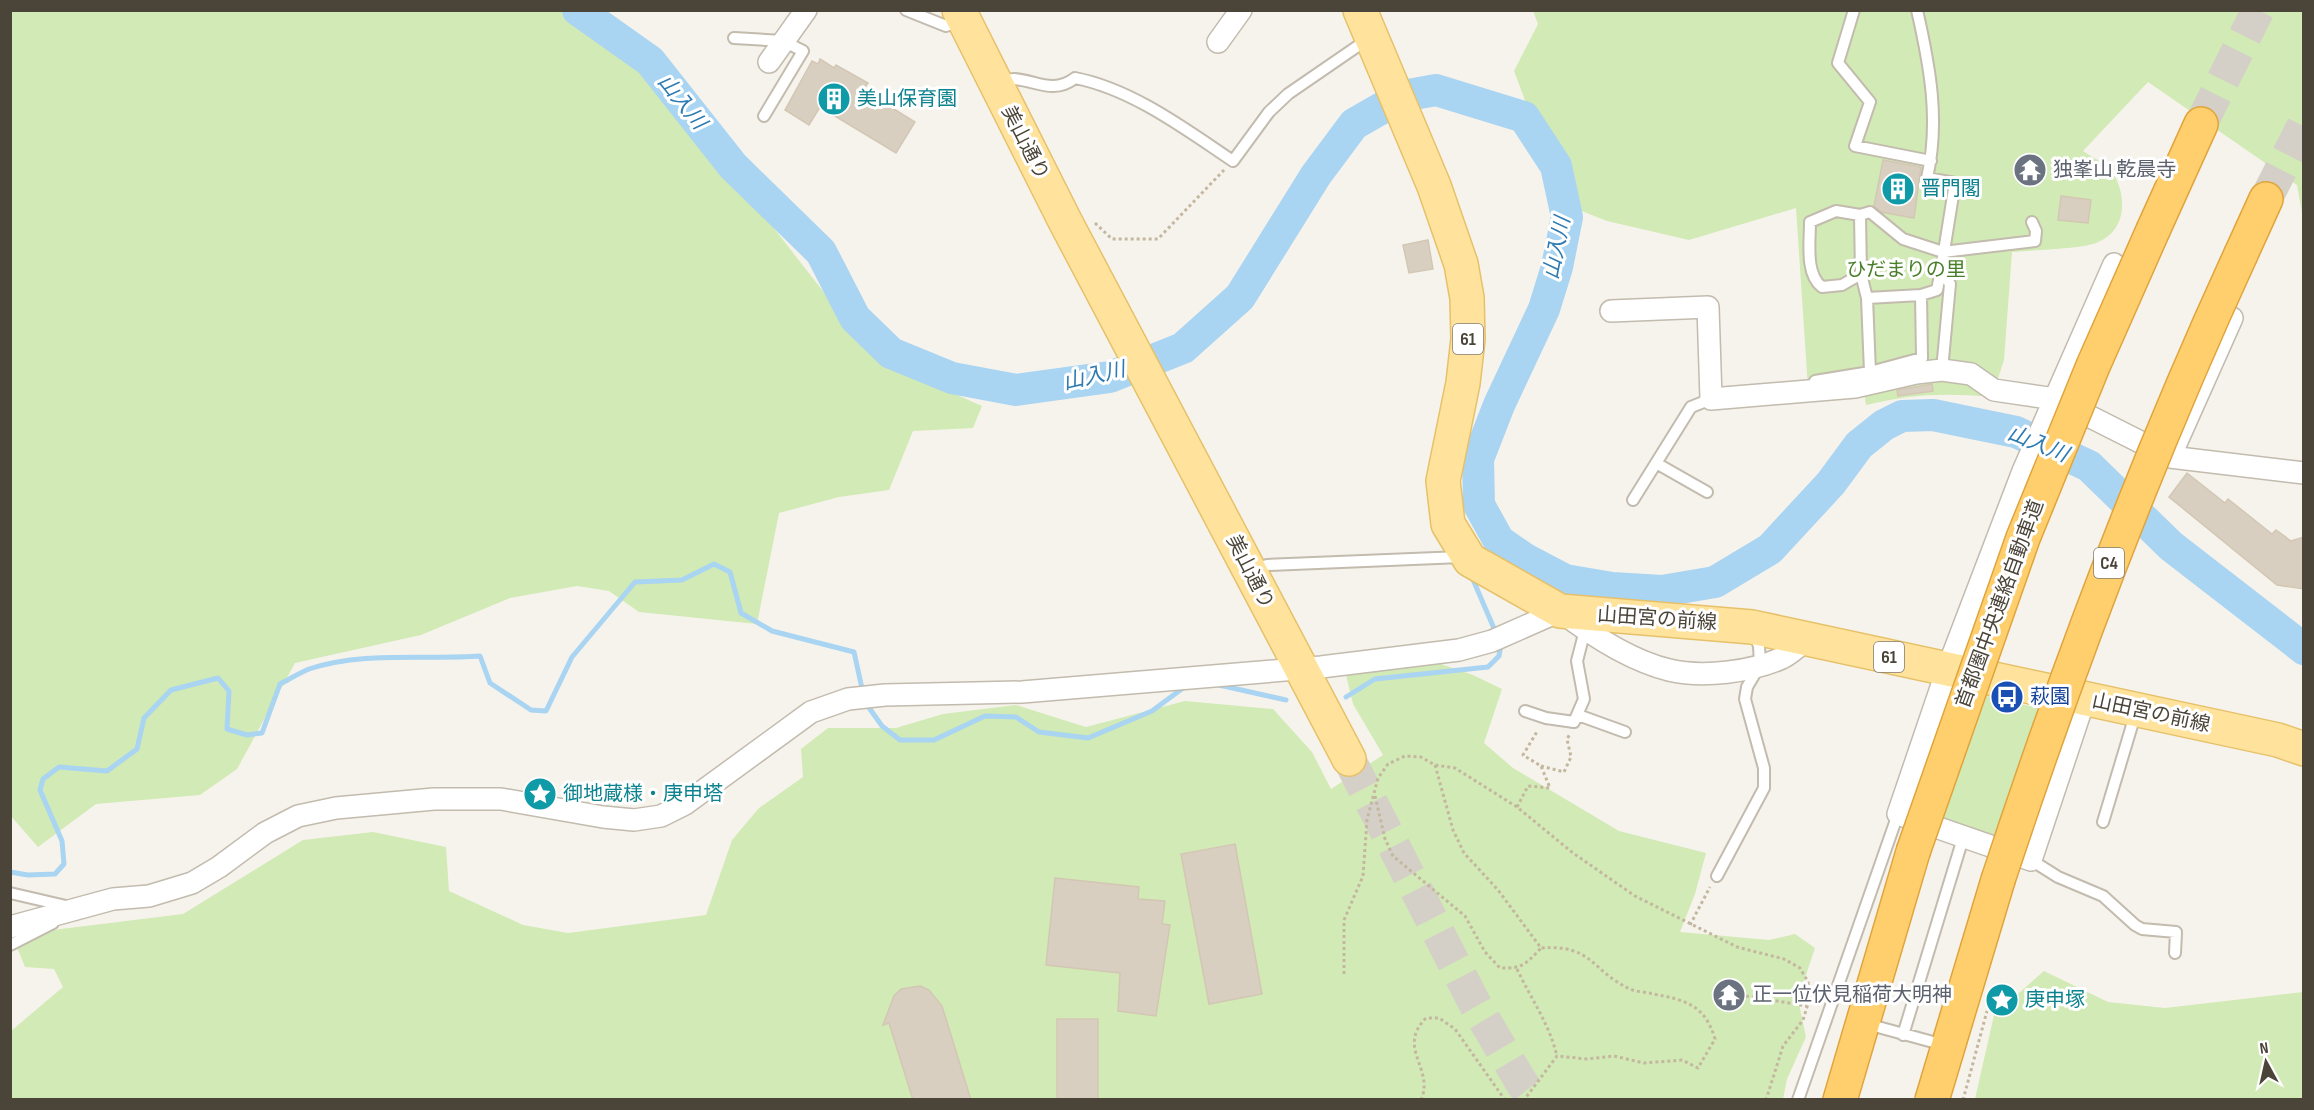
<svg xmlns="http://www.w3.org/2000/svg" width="2314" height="1110" viewBox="0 0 2314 1110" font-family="'Sofia Sans Condensed','Noto Sans JP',sans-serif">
  <rect width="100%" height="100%" fill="#f6f3ec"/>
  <path fill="#d2eab5" d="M10,11H572L598,36L658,80L876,359L982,406L973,428L913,431L889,490L839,497L779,513L757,624L639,612L609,591L577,586L510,598L421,635L295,663L237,769L200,795L96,804L38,847L10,815Z
    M1533,11H2303V218L2297,185L2148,82L2083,151C2091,157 2108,164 2113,173C2128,198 2126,232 2096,243C2081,249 2031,250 2012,252L2004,360L1992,397C1943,393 1914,394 1866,405L1862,381L1808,388L1796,208L1689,240L1607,221L1564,204L1514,71L1538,24Z
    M1432,661L1473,675L1502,689L1484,743L1513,768L1619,831L1706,853L1695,894L1680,932L1769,940L1795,934L1815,948L1798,999L1806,1037L1787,1079L1783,1099L11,1100V1031L63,987L54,969L25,967L12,935L183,914L303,840L373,832L446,847L449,891L523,925L568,933L706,915L732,840L759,808L803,777L801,749L828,728H896L943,714L1016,705L1086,727L1185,701L1273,709L1312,752L1331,789L1383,755L1353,704L1346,675Z
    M1946,687L2051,711L2005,838L1907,808Z
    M2044,971L2108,1002L2165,1008L2303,992V1099H1975L1994,1015Z"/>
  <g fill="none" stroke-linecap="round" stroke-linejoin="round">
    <path stroke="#a9d4f2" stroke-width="5" d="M1481,554L1499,541
      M1471,575L1496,633
      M1219,685L1286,700
      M1346,697L1375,679L1488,667L1499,656L1501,644
      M865,702L882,726L900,740H934L985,716L1016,717L1039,732L1088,738L1152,711L1183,688
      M10,872L28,875L55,874L64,864L62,841L40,790L43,779L59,767L107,771L137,749L144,718L171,690L218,678L229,691L227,729L247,735L262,733L280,684C290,679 299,673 309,669C363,651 424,660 480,656L490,683L531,710L546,711L572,657L635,582L682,580L714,564L730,572L741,613L772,631L854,652L863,693"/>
    <path stroke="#a9d4f2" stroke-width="32" d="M578,10L650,61L733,166L821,252L855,318L891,353L952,378L1016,390L1110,377L1183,348L1240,297L1316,175L1354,124L1403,96L1436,90L1524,117L1556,166L1567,217L1557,267L1544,309L1499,405L1478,459L1479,505L1499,541L1525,559L1565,580L1612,588L1662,591L1715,582L1770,549L1831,483L1859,445L1884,425L1902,416L1933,415L2016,432L2089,466L2171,546L2304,649"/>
  </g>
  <path fill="#d8cfc1" stroke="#d3c7b4" stroke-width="1.5" d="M820,59L834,68L836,65L868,83L863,90L915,122L896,153L820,107L809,125L785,110L812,61L818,64Z
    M1883,160L1921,167L1914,218L1881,212L1874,206Z
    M2061,196L2091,200L2088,223L2058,220Z
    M1428,240L1433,269L1409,273L1403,245Z
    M1932,384L1933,391L1898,396L1897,390Z
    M2187,473L2225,503L2228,499L2272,534L2276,530L2291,541L2304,537V589L2277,585L2169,497Z
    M1235,844L1262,994L1209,1004L1181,854Z
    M1055,878L1139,887L1138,899L1165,901L1162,924L1170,925L1156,1016L1118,1011L1120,973L1046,965Z
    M920,986L929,990L942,1006L971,1100H913L889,1023L883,1025L894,996L901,989Z
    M1057,1019H1098V1100H1057Z"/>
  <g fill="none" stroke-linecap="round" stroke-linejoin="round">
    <path stroke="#d4d0c8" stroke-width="33" stroke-dasharray="33 16" stroke-linecap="butt" d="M1349,759L1476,1006L1523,1085L1535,1100"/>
    <path stroke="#d4d0c8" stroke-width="33" stroke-dasharray="33 16" stroke-linecap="butt" d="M2201,124L2258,10
      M2266,199L2304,124"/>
    <defs>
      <path id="service" d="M906,10L946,26L959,21
        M1854,10L1838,63L1870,102L1855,146L1931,161
        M1917,10C1930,67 1940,121 1927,178L1955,183L1941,270L1950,284L1942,370
        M734,38L783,41L803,51L764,116
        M999,82C1003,81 1009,79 1014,79C1035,80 1053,95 1075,78C1132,89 1185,129 1233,161L1269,112L1288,94L1368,39
        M1860,215L1861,274
        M1921,295L1937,290L1941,270
        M1867,298L1921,295L1922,358L1870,372L1867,298L1861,274L1842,285L1822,287C1805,274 1810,242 1810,222L1836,211L1860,215L1870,212L1903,239L1943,252L2035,241L2036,231L2032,222
        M1815,381L1870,372
        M1656,463L1707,492
        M1633,500L1691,407L1711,399
        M1253,569L1267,565L1461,557
        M1525,711L1546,718L1574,722L1584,699L1577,661L1585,630
        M1578,715L1625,732
        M2103,822L2136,712
        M2031,860L2058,877L2103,896L2135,925L2142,929L2176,932L2175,953
        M1717,876L1764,788V768L1745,699L1747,687L1760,665L1759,646L1754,633
        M10,893L66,906
        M10,945L53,923
        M1867,1024L1944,1045
        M1903,1035L1964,835
        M1798,1100L1898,814"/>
      <path id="minor" d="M1218,42L1241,10
        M769,62L806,10
        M1611,311L1708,307L1711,399L1855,387L1916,373L1942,370L1971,374L1994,390L2055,399L2170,457L2232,318
        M2170,457L2304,473
        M2085,698L2031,860L1898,814L1947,670L2023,471L2114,264
        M10,927L113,899L149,896L192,883L219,867L265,833L298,816L336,808L434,799H501L603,817L634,820L661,816L685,804L811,712L848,699L885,695L1022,692L1321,667L1459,650L1492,641L1560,611C1590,634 1632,661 1669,670C1703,678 1751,672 1782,658C1792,653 1800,645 1808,638"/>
      <path id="primary" d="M959,10L1065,221L1349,759
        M1360,10L1434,186L1461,264L1467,298L1468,339L1463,383L1443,481L1448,524L1470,560L1560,611L1752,627L2278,740L2304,749"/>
      <path id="motorway" d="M2154,228L2201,124
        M2241,254L2266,199
        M1840,1100L1913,852
        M1932,1100L1998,880"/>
    </defs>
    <use href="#service" stroke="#c2bbae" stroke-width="14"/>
    <use href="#minor" stroke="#c2bbae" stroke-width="24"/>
    <use href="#primary" stroke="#e6c16a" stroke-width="36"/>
    <use href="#motorway" stroke="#e0a43c" stroke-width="36"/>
    <path stroke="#c4b79f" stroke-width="3" stroke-dasharray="3 3" stroke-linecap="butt" d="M1095,223L1112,239H1158L1224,170
      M1435,765L1453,830L1464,853L1498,890L1541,948C1593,944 1591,971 1630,989C1636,992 1646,992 1653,994C1686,1000 1705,1005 1715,1039L1698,1068L1682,1060L1644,1063L1614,1056L1587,1059L1557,1056L1524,1100
      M1541,766L1564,772L1571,757L1567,739L1570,734
      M1375,796L1385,839L1393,856L1465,916L1485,952L1500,968C1522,969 1526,964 1541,948
      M1517,807L1528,786L1550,788L1541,766L1523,755L1538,730
      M1690,925L1710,887
      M1517,969C1531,999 1549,1023 1557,1056
      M1344,974V920L1363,876L1367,820L1378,778L1388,764L1405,756L1421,757L1435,765L1455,768L1517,807L1573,853L1635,896L1737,947L1784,959L1800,968L1808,982L1810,997L1803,1020L1783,1046L1766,1100
      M1740,995L1807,1006
      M1421,1100C1435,1069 1396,1048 1426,1018H1439L1455,1029L1505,1100
      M1963,1100L1987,1011"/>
    <use href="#service" stroke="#fff" stroke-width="10"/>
    <use href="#minor" stroke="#fff" stroke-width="21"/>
    <use href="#primary" stroke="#ffe39c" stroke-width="33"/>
    <use href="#motorway" stroke="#ffcf6e" stroke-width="33"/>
    <defs>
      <path id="motorway-bridge" d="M1913,852L2023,538L2093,366L2154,228
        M1998,880C2068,667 2147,458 2241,254"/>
    </defs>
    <use href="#motorway-bridge" stroke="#e0a43c" stroke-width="36" stroke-linecap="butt"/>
    <use href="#motorway-bridge" stroke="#ffcf6e" stroke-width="33"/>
  </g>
  <defs>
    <symbol id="building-disc" viewBox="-11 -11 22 22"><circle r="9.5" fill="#0f9aa8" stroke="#fff"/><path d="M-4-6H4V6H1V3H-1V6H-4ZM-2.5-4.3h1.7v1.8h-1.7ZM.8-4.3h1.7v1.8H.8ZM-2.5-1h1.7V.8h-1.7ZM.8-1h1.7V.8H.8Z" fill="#fff"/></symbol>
    <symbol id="temple-disc" viewBox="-11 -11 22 22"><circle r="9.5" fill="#6b7280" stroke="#fff"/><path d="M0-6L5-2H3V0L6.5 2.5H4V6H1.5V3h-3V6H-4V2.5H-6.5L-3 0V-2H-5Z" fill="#fff"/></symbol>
    <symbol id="bus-disc" viewBox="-11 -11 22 22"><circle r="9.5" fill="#1a4fb4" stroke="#fff"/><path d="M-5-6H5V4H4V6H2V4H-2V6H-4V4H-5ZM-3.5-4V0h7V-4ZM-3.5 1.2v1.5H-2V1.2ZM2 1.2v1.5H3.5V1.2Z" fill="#fff"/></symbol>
    <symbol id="sight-disc" viewBox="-11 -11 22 22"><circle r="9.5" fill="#0f9aa8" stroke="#fff"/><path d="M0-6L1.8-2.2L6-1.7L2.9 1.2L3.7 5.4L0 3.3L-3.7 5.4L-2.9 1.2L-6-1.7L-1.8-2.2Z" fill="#fff"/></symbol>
  </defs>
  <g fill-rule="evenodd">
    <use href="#building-disc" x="815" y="80" width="38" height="38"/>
    <use href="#temple-disc" x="2011" y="151" width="38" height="38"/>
    <use href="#building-disc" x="1879" y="170" width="38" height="38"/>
    <use href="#bus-disc" x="1988" y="678" width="38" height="38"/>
    <use href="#sight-disc" x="521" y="775" width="38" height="38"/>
    <use href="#temple-disc" x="1710" y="976" width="38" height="38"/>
    <use href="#sight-disc" x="1983" y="981" width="38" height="38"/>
  </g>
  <g text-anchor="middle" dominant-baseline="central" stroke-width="6" stroke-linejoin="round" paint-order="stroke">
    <g fill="#fff" stroke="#817c74" stroke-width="1.5">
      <rect x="1453" y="324" width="30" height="30" rx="4.5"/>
      <rect x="2094" y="548" width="30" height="30" rx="4.5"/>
      <rect x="1874" y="642" width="30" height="30" rx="4.5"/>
    </g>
    <g font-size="18" font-weight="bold" fill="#4b4439">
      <text x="1468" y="339">61</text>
      <text x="2109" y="563">C4</text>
      <text x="1889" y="657">61</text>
    </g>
    <g font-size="20" fill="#0d838f" stroke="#fff" text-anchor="start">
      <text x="857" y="99">美山保育園</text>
      <text x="1921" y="189">晋門閣</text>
      <text x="563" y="794">御地蔵様・庚申塔</text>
      <text x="2025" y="1000">庚申塚</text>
    </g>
    <g font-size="20" fill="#4b4439" stroke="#fff">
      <text transform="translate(1025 143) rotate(63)">美山通り</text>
      <text transform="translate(1250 572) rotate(63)">美山通り</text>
      <text transform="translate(2000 604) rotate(-70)">首都圏中央連絡自動車道</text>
      <text transform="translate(1657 619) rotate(4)">山田宮の前線</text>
      <text transform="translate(2151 713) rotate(12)">山田宮の前線</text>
    </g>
    <g font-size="20" fill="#5b616d" stroke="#fff" text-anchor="start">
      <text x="2053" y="170">独峯山 乾晨寺</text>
      <text x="1752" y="995">正一位伏見稲荷大明神</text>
    </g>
    <g font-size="20" fill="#4a7f2a" stroke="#fff">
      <text x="1906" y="270">ひだまりの里</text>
    </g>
    <g font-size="20" fill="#164399" stroke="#fff" text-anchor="start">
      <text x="2030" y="697">萩園</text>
    </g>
    <g font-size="21" font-style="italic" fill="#2e7ab2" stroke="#fff">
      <text transform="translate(682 102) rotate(51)">山入川</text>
      <text transform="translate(1557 248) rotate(-79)">山入川</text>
      <text transform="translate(1094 376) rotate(-13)">山入川</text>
      <text transform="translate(2038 444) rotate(22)">山入川</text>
    </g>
  </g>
  <rect width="2314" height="1110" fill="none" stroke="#4b4439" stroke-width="24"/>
  <g transform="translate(2266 1062) rotate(352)" stroke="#ffffff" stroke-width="4.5" paint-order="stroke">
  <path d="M0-4.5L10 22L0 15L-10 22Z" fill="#4b4439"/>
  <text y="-9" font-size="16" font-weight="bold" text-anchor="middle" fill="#4b4439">N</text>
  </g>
</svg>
